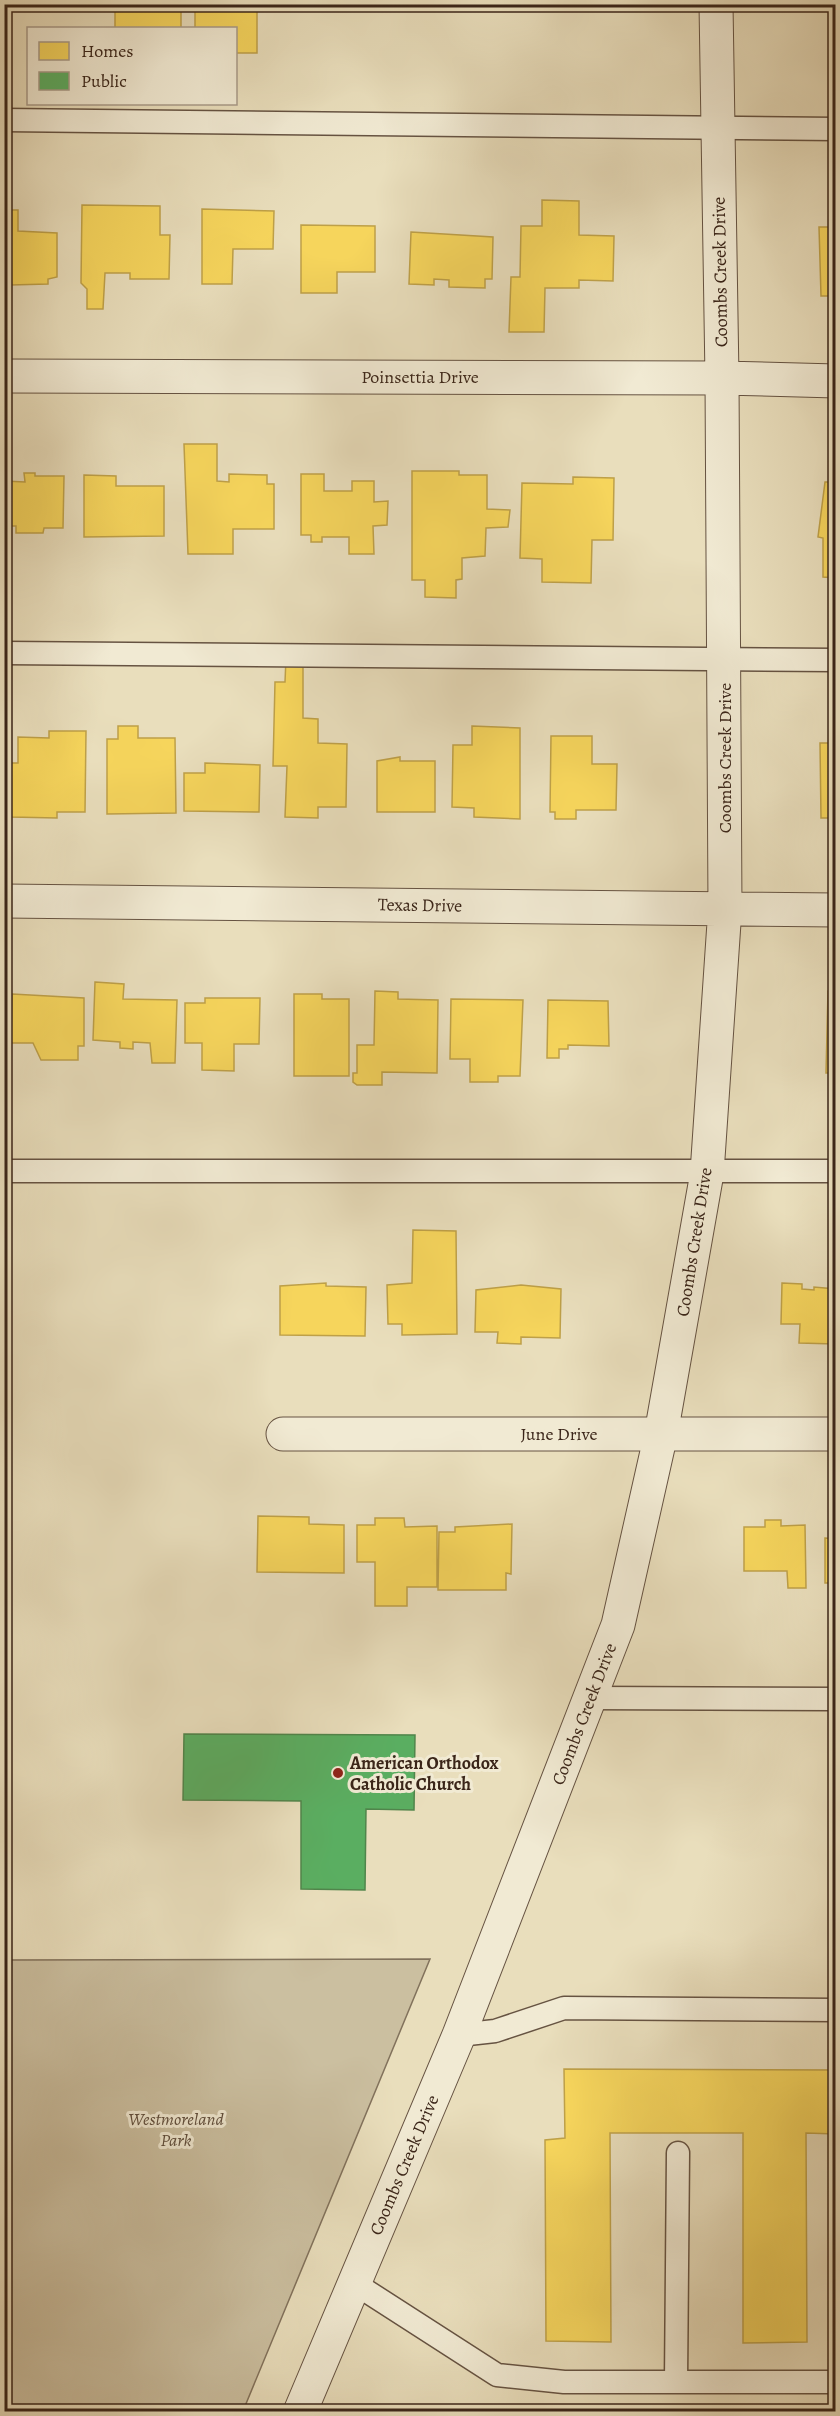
<svg xmlns="http://www.w3.org/2000/svg" width="840" height="2416" viewBox="0 0 840 2416" font-family="Alegreya,serif">
  <rect width="100%" height="100%" fill="#e9debc"/>
  <filter id="stains"><feTurbulence type="fractalNoise" baseFrequency=".00333" numOctaves="4"/><feColorMatrix values="0 0 0 0 .2 0 0 0 0 .09 0 0 0 0 .02 0 0 0 .5 -.17"/></filter>
  <radialGradient id="worn" r=".72"><stop offset=".6" stop-color="#630" stop-opacity="0"/><stop offset="1" stop-color="#630" stop-opacity=".3"/></radialGradient>
  <path fill="#cbbfa0" stroke="#82725c" stroke-width="1.5" d="M430,1959L243,2411H5V1960Z"/>
  <path fill="#f6d55c" stroke="#bea048" stroke-width="1.5" d="M101,4H181V28H115V11H100Z
    M195,4H291L257,5V53H236V28H195Z
    M309,4H380V10L309,8Z
    M522,4H603L522,7Z
    M832,4H836V30H832Z
    M542,200L579,201V235L614,236L613,281L579,280V288H545L544,332H509L511,277H520L521,226H542Z
    M82,205L160,206V235H170L169,279H130V273H105L103,309H87V289L81,283Z
    M202,209L274,211L273,249H233L232,284H202Z
    M4,210H18V231L57,233V277L48,279V284L10,285V278L4,279Z
    M301,225L375,226V272H337V293H301Z
    M819,227H836V296H821Z
    M411,232L493,237L492,279H485V288L449,287V280L434,279V285L409,284Z
    M184,444H217V481L229,482V474L267,475V484H274V529H233V554H188Z
    M412,471H459V475H487V509L510,510L508,527L486,528L485,556L462,558V579L456,580V598L425,597V580H412Z
    M24,473H35V476H64L63,528H44L43,533H16V526H4V481L25,482Z
    M301,474H324V491H352V481H374V502L388,501L387,525L373,526L374,554H349V537H322V542H311V535H301Z
    M84,475L116,476V486H164V536L84,537Z
    M573,477L614,478L613,540H592L591,583L542,582V559L520,558L522,483L573,484Z
    M825,482H836V578L823,577V538L818,537Z
    M286,658L303,659V718L318,719V743L347,744L346,807H318V818L285,817L287,766H273L275,682H285Z
    M118,726H138V738H175L176,813L107,814V739H118Z
    M472,726L520,728V819L474,817V808L452,807L453,745H472Z
    M49,731H86L85,812H57V818L11,817V763H18V737L49,738Z
    M551,736H592V764H617L616,810H576V819H555V812H550Z
    M820,743H836V818H821Z
    M400,757V761H435V812H377V761Z
    M205,763L260,765L259,812L184,811V773H205Z
    M95,982L124,984L123,999L177,1000L175,1063H152L150,1043L133,1042V1049L120,1048V1042L93,1040Z
    M375,991L398,992V999L438,1000L437,1073L382,1072V1085H357L353,1082V1073H357V1045H374Z
    M828,991H836V1121L835,1073H826Z
    M12,994L84,998V1046H78V1060H41L33,1043H11Z
    M294,994H322V999H349V1076H294Z
    M205,998H260L259,1044H234V1071L202,1070V1043H185V1003H205Z
    M451,999L523,1000L520,1076H498V1082H470V1059H450Z
    M548,1000L608,1001L609,1046L568,1045V1049H559V1058H547Z
    M413,1230L456,1231L457,1334L402,1335V1324H388L387,1285L412,1283Z
    M326,1283V1286L366,1287L365,1336L280,1335V1286Z
    M782,1283L802,1284V1289L814,1290V1287L836,1289L835,1344L799,1343L800,1324H781Z
    M521,1285L561,1289L560,1338L521,1337V1344L497,1343L498,1332H475L476,1290Z
    M258,1516L309,1517V1524L344,1525V1573L257,1572Z
    M375,1518H404L405,1527L437,1526V1587H407V1606H375V1562H357V1525H375Z
    M765,1520H781V1526L805,1525L806,1588H788L787,1571H744V1527H765Z
    M512,1524L511,1574L506,1573V1590H438L439,1532H455V1527Z
    M825,1538L836,1539V1583H825Z
    M564,2069L836,2070V2134L806,2133L807,2342L743,2343V2133H610L611,2342L546,2341L545,2140L565,2138Z"/>
  <path fill="#5aae61" stroke="#50854b" stroke-width="1.5" d="M184,1734L415,1735L414,1810L366,1809L365,1890L301,1889V1801L183,1800Z"/>
  <g fill="none" stroke-linecap="round" stroke-linejoin="round">
    <defs>
      <path id="lane" d="M4,120L836,129
        M4,653L836,660
        M4,1171H836
        M591,1698L836,1699
        M459,2035L495,2031L564,2008L836,2010
        M354,2283L497,2375L564,2382H836
        M676,2382L678,2153"/>
      <path id="street" d="M4,376L722,378L836,381
        M4,901L836,910
        M283,1434H836
        M300,2412L459,2035L618,1625L661,1434L707,1173L725,908L722,378L716,4"/>
    </defs>
    <use href="#lane" stroke="#665342" stroke-width="25"/>
    <use href="#street" stroke="#665342" stroke-width="35"/>
    <use href="#lane" stroke="#f1ead3" stroke-width="22"/>
    <use href="#street" stroke="#f1ead3" stroke-width="33"/>
  </g>
  <circle fill="#8f2418" stroke="#f1ead3" stroke-width="2" cx="338" cy="1773" r="6"/>
  <g text-anchor="middle" dominant-baseline="central" stroke-width="6" stroke-linejoin="round" paint-order="stroke">
    <g font-size="18" fill="#3a2519" stroke="#f1ead3">
      <text transform="translate(720 272) rotate(-91)">Coombs Creek Drive</text>
      <text x="420" y="377">Poinsettia Drive</text>
      <text transform="translate(725 758) rotate(-90)">Coombs Creek Drive</text>
      <text transform="translate(420 905) rotate(1)">Texas Drive</text>
      <text transform="translate(694 1242) rotate(-81)">Coombs Creek Drive</text>
      <text x="559" y="1434">June Drive</text>
      <text transform="translate(584 1714) rotate(-69)">Coombs Creek Drive</text>
      <text transform="translate(404 2165) rotate(-67)">Coombs Creek Drive</text>
    </g>
    <g font-size="18" font-weight="bold" fill="#3a2519" stroke="#f1ead3" text-anchor="start">
      <text x="350" y="1763">American Orthodox<tspan x="350" dy="21">Catholic Church</tspan></text>
    </g>
    <g font-size="18" font-style="italic" fill="#5e4c3b" stroke="#f1ead3">
      <text x="176" y="2119">Westmoreland<tspan x="176" dy="21">Park</tspan></text>
    </g>
  </g>
  <rect width="840" height="2416" fill="none" stroke="#e9debc" stroke-width="24"/>
  <rect x="6" y="6" width="828" height="2404" fill="none" stroke="#3a2519" stroke-width="3"/>
  <rect x="12" y="12" width="816" height="2392" fill="none" stroke="#3a2519" stroke-width="1.5"/>
  <rect x="27" y="27" width="210" height="78" fill="#f1ead3" stroke="#a89b89" stroke-width="1.5"/>
  <rect x="39" y="42" width="30" height="18" fill="#f6d55c" stroke="#a89b89" stroke-width="1.5"/>
  <text x="81" y="57" font-size="18" fill="#3a2519">Homes</text>
  <rect x="39" y="72" width="30" height="18" fill="#5aae61" stroke="#a89b89" stroke-width="1.5"/>
  <text x="81" y="87" font-size="18" fill="#3a2519">Public</text>
  <rect width="100%" height="100%" filter="url(#stains)"/>
  <rect width="100%" height="100%" fill="url(#worn)"/>
</svg>
